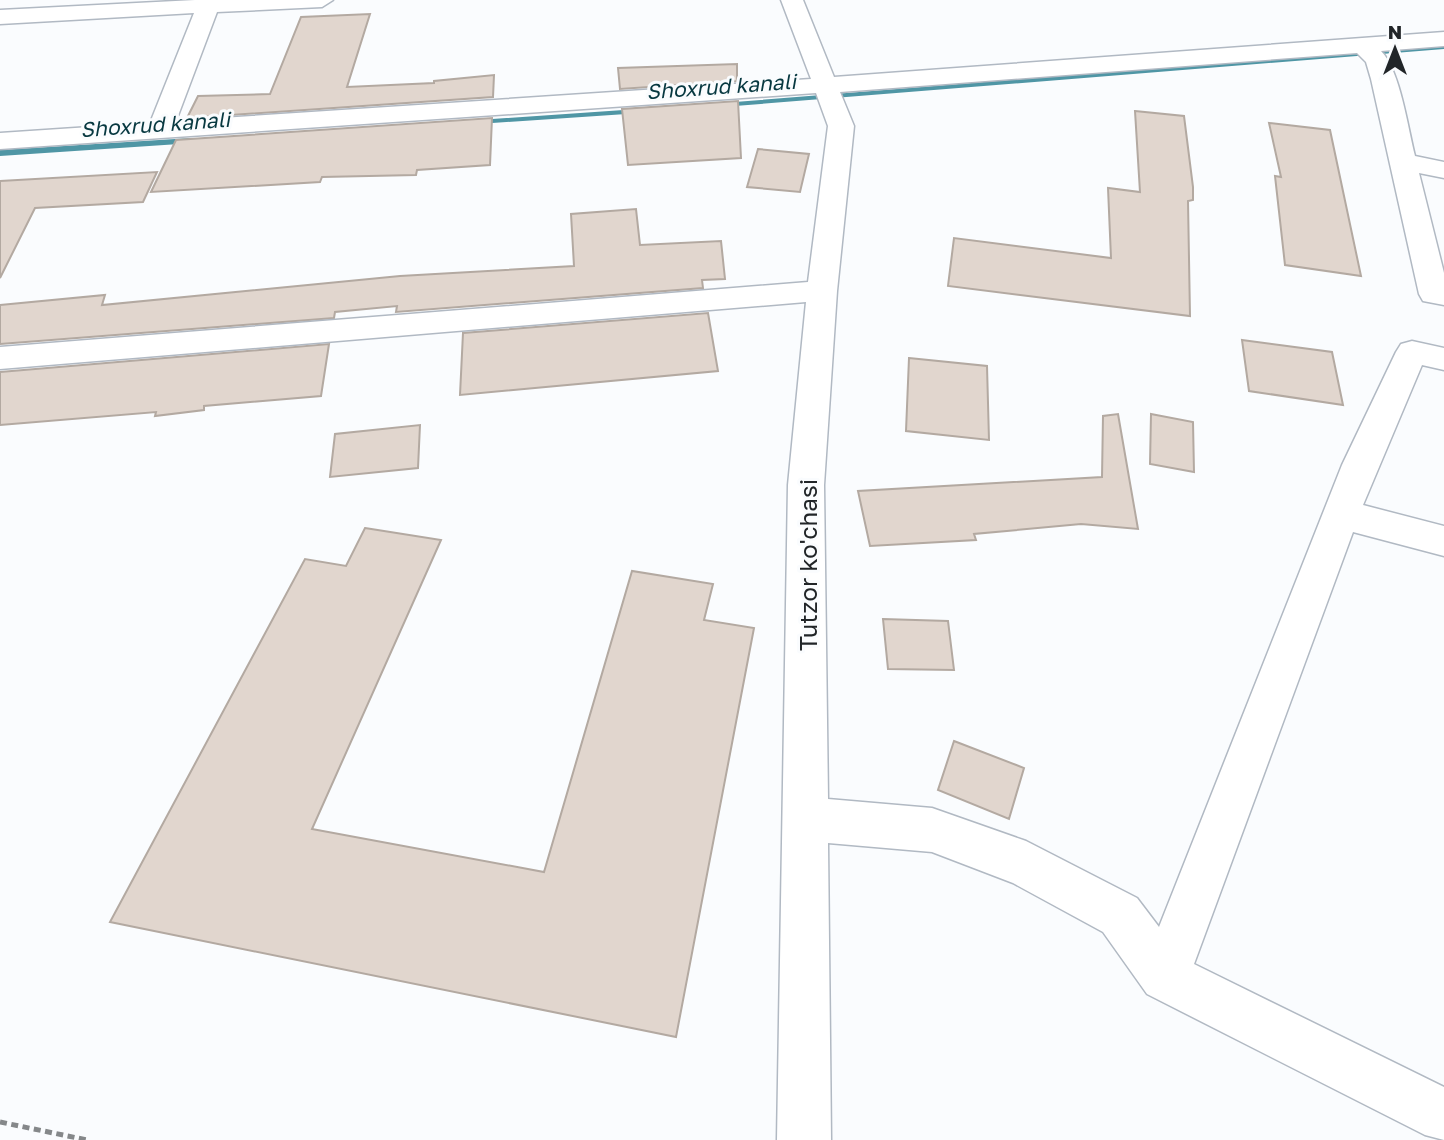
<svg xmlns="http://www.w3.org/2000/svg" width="1444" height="1140" viewBox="0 0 1444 1140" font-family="'Golos Text',sans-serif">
  <rect width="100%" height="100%" fill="#fafcfe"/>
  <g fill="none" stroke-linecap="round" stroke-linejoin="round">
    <path fill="#4f96a5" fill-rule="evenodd" d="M1444,45V49L722,107L718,105L722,103Z
      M638,109L642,111L641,113L478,124L474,122L478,120Z
      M191,138L195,141L194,143L0,156V150Z"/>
  </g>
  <path fill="#e1d6ce" stroke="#b3a9a1" stroke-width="2" d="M370,14L347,87L434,83V81L494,75L493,97L187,118L198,96L270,94L301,17Z
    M737,64V81L620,89L618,68Z
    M738,101L741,158L628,165L622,109Z
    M1135,111L1184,116L1193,187V200L1188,201L1190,316L948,286L954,238L1111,258L1108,188L1140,192Z
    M492,118L490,165L417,170L416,175L322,177L320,182L151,192L176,140Z
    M1269,123L1330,130L1361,276L1285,265L1275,176L1281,177Z
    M758,149L809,154L800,192L747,187Z
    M157,172L143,202L35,208L0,278V181Z
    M636,209L640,245L721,241L725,279L702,280L703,288L396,312L397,306L335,312L334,318L0,344V305L105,295L102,305L400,276L574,266L571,214Z
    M708,313L718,371L460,395L463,333Z
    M1242,340L1332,352L1343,405L1249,391Z
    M329,344L321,396L204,406V410L155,416L156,412L0,425V372Z
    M909,358L987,366L989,440L906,431Z
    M1118,414L1138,529L1081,524L974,534L976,540L870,546L858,491L1102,477L1103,416Z
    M1151,414L1193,422L1194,472L1150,464Z
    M420,425L418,468L330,477L335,434Z
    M365,528L441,540L312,829L544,872L632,571L713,584L704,620L754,628L676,1037L110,922L305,559L346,566Z
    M883,619L948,621L954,670L888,669Z
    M954,741L1024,768L1009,819L938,790Z"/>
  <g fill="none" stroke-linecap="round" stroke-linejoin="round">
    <defs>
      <path id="minor" d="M195,0H333L322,7L217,12L176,121L811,79L781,0H803L834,77L1444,32V46L1381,51C1400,70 1408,129 1415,156L1444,162V178L1419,173L1444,273V305L1423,301L1419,294L1371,79L1366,62L1357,53L840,92L854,126L837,291L824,485L828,799L932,808L1026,841L1137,898L1159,927L1342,465L1396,352L1401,344L1412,341L1444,348V370L1422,365L1363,505L1444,526V556L1353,532L1194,964L1444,1087V1140L1425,1135L1147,994L1103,932L1013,883L932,852L828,843L831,1140H777L788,485L806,302L0,369V347L808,282L828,126L816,93L0,149V133L150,123L194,13L0,24V10Z"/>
    </defs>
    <use href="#minor" stroke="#b1b9c3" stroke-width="3"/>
    <path stroke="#85888a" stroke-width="5" stroke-dasharray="7 4.5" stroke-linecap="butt" d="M0,1122L87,1140"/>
    <use href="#minor" fill="#fff" fill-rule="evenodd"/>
  </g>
  <g text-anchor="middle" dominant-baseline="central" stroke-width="6" stroke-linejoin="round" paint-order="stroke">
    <g font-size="21" font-style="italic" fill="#073840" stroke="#fafcfe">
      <text transform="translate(721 86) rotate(-4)">Shoxrud kanali</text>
      <text transform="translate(155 124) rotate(-4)">Shoxrud kanali</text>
    </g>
    <g font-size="24" fill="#212528" stroke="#fafcfe">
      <text transform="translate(807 565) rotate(-90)">Tutzor ko'chasi</text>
    </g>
  </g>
  <g transform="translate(1395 49)" stroke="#fafcfe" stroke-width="5" paint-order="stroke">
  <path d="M0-5L12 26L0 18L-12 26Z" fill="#212528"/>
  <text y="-10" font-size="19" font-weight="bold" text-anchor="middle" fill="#212528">N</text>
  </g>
</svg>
